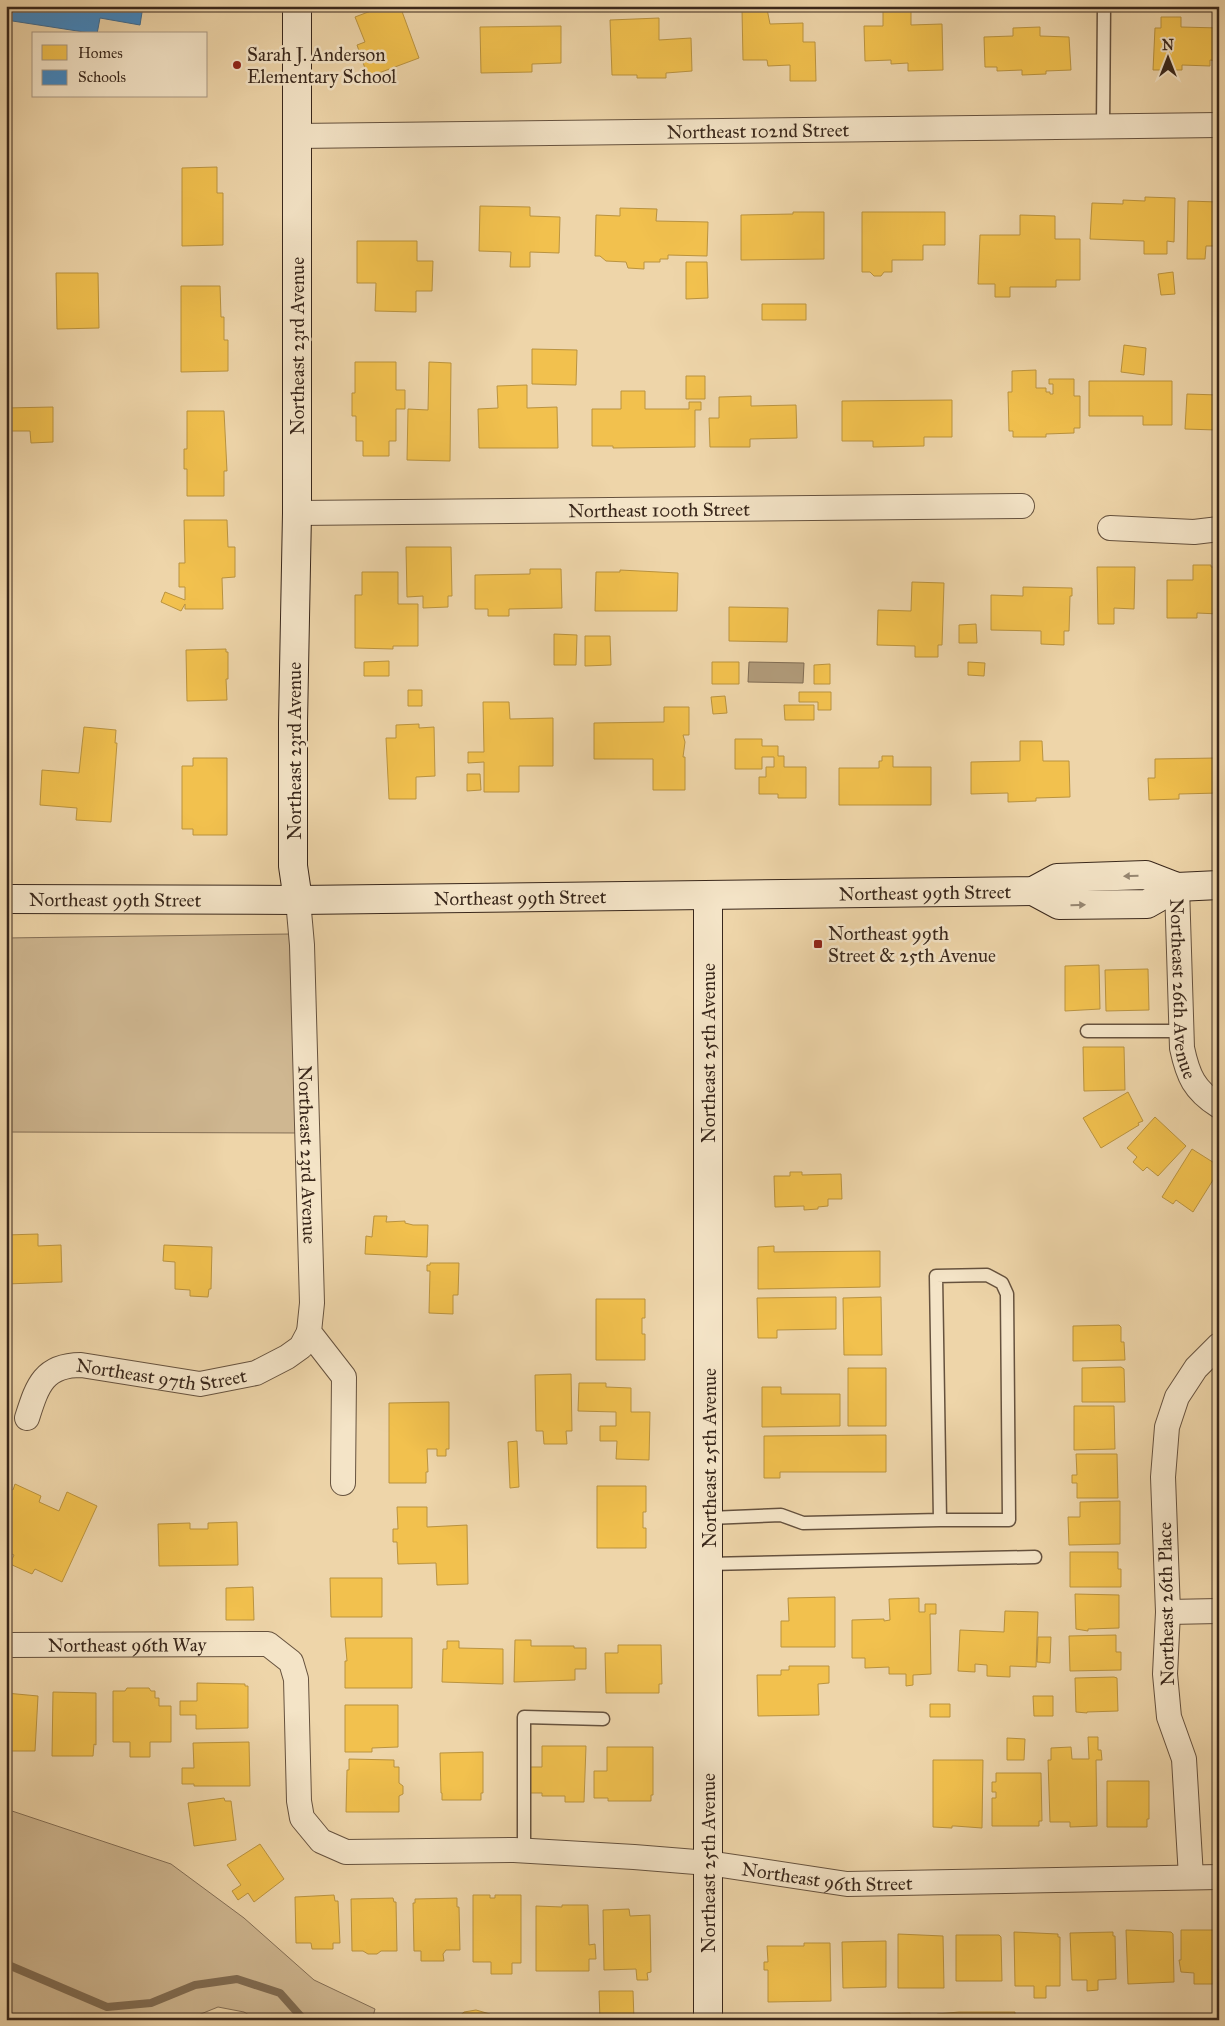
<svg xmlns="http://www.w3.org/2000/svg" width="1225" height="2026" viewBox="0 0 1225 2026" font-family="'IM FELL Great Primer',serif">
  <rect width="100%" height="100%" fill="#eed5a9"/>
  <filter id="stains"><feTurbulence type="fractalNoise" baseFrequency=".004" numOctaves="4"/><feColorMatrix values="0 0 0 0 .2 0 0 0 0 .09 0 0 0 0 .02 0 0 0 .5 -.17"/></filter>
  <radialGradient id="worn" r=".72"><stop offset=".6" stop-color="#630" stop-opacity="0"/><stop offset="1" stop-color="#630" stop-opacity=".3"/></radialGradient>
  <path fill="#cfb791" stroke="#846f56" d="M290,934L302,1133L6,1132V938Z
    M6,1809L171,1864L244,1918L314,1980L375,2009L372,2020H257L244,2012L218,2007L186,2020H6Z"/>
  <path fill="#b09a79" stroke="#806c53" d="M749,662L804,663L803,683L748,682Z"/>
  <path fill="#f2c14e" stroke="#ba933f" d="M384,6H400L419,58L368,77L357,45L365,42L355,17Z
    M436,6H452L451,8H436Z
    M460,6H476V10L461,11Z
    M767,9L770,24L803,23V42H815L816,81H790V65L768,66L767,60H743L742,10Z
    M911,9V25L942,24L943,70L908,71V63L891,64V60L865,61L864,26H883V10Z
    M1161,17H1181V27L1219,28V61L1210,60V66L1182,65V70H1153L1155,28H1161Z
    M659,18V40L691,38L692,71L666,73V78H637V75H612L610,20Z
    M561,26V63L532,64V72L481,73L480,27Z
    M1040,27V36L1069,37L1071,70L1046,71V74L1022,75V70L997,71V67H985L984,37L1013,36V28Z
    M217,167V193H223V245L182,246V168Z
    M1145,197L1175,198L1174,242L1167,241V254H1144V241L1090,239L1092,203L1123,204V200L1145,201Z
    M1188,201L1218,202L1219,246H1206L1205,259H1187Z
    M480,206L530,207V216L560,217L559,253L530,252V267H510L511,252L479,251Z
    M620,208L657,209L656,221L708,222L707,256L668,255V259H660V262H644V269L628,268L626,262L606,261L600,256H595L596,215L620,216Z
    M793,212H824V259L741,260V215L793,214Z
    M862,212H945V245H923V260H892V272H884L881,276H874L870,272H862Z
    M1020,215L1055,216V239H1080V280H1056V287H1010V297H995V284H978L980,235H1020Z
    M357,241H417V261H433L432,291H416V312L375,311L376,283H357Z
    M686,262H707L708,298L686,299Z
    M1173,272L1175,294L1161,295L1158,274Z
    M56,273H98L99,328L57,329Z
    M181,286H220L221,317H224V340H228V371L181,372Z
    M762,304H806V320H762Z
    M1124,345L1146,348L1144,375L1121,372Z
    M532,349L577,350L576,385L532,384Z
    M355,362H396V390H405V409H396V441H389V456H363V441H356V416H352V393H355Z
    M429,362L451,363L450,461L407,460L408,409L428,410Z
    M1036,370V388H1046V392H1050V394H1053V384H1049V379H1074V396H1080V428H1074V433L1046,434V437H1013V431H1009L1008,392H1012V371Z
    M686,376H705V399H686Z
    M1089,381H1172V425H1143V416H1089Z
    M527,385V408L557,407L558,448H479L478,409L498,408L497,386Z
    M621,391H645V409H689V402H701V410H695V447L613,448V446H592V409H621Z
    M1187,394L1219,395V440H1216V430L1185,429Z
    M751,396V406L796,405L797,438L750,439V447H710L709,418H719V397Z
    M952,400V437H924V446L873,447V441H842V401Z
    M53,407V442L31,443L30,431H6V408Z
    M187,411H224L227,471H224V496H187V469H184V449H187Z
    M184,520H227L228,547H235V577L222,578L223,609H185V604L181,611L161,602L165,592L185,600V587H179V563H185Z
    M406,547H451L452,596H448V607L423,608V596L407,597Z
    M1193,565H1211V567H1219V614L1197,613V618H1167V580H1193Z
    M1097,567H1135L1134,609L1114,608V624H1098Z
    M530,569H561L562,608L509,609V616H488V609H475V575L530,574Z
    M620,570L678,573L677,611H595L596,572H620Z
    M362,572H398V604H418V646H393V649L355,648V595H362Z
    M912,582L944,583L942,645H938V657H915V646L877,645L878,610L911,611Z
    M1023,587L1072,588V596H1070L1069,631H1064V645L1041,644V631L991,630V595L1023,596Z
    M729,607L788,608L787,642L729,641Z
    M976,624L977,643H959V625Z
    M554,634L577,635L576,665H554Z
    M585,636H610L611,665L585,666Z
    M226,649V652H228V679H226L227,700L187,701L186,650Z
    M389,661V676H364V662Z
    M712,662H739V684H712Z
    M968,662L985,663L984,676L968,675Z
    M830,664V684H814V665Z
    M408,690H422V706H408Z
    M799,692H831V710H818V702H799Z
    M725,696L727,713L713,714L711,697Z
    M483,702H509L510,719L553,718V766H519V792H484V762L468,763V752H484Z
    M784,705H814V720H785Z
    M664,707H689V735H683L685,742L683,757H685V790H653V759H594V723L664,722Z
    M419,724V728L434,727L435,776L416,777V799H389L386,738H396V725Z
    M84,727L116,730L115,743H117L111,822L76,820L77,808L40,805L42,770L79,773Z
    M1216,736H1219V793L1179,794V799L1149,800L1148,778H1155V759L1216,758Z
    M735,739H762V746H778V756H784V767H806V798H778V794H759V777H766V767H774V757H762V769H735Z
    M1020,741H1042L1043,761H1069L1070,797L1036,798V801L1008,802V793L971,794V762L1020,761Z
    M882,756H893V767H931V805H839V768H879V761H882Z
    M193,758H227V835H193V829H182V766H193Z
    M467,774H480L481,790L467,791Z
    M1099,965L1100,1009L1065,1011V966Z
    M1148,969L1149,1010L1106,1011L1105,970Z
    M1083,1047H1124L1125,1090L1084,1091Z
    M1128,1092L1143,1121L1138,1123L1139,1125L1101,1148L1083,1118Z
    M1155,1117L1186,1146L1158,1176L1147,1167L1143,1171L1133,1162L1137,1157L1127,1148Z
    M1192,1149L1219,1166L1218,1172L1193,1212L1176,1200L1173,1204L1162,1197Z
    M790,1172H802V1175L841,1174L842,1199H828V1206L818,1207V1209L804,1210V1206L775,1207L774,1176H790Z
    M374,1216H387L386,1222L405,1221V1223L413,1225H428L427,1257L365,1254L366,1236L372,1237Z
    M38,1234V1246L61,1245L62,1282L6,1284V1235Z
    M164,1245L212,1247L211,1289H209L208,1297L190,1296V1290L175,1289V1262L163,1261Z
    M774,1246V1252L880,1251V1287L758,1289V1247Z
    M430,1263H459L458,1295H453V1314L429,1313L430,1271H427V1265H430Z
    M836,1297V1329L777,1330V1338H758L757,1298Z
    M881,1297L882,1355H844L843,1298Z
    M596,1299H645V1318H642V1334H645V1360H596Z
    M1119,1325L1121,1327V1342H1124L1125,1360L1073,1361V1326Z
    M1121,1367L1124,1369L1125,1402H1082V1368Z
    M848,1368H886V1426H848Z
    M571,1374L572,1431H566L567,1444H544L543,1431H536L535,1375Z
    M579,1383H606V1387L631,1388V1412H650L649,1460L616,1459L617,1441H600V1426H616V1412L578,1411Z
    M762,1387H781V1394H840V1426L762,1427Z
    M449,1402V1449H446V1456H437V1449H427L428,1472H426V1483H389V1403Z
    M1074,1406H1114L1115,1449L1074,1450Z
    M886,1435V1472H780V1478H764V1436Z
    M517,1441L519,1487L510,1488L508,1442Z
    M1076,1454H1117L1118,1498H1077V1483H1072V1475H1077Z
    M1214,1460H1219V1495H1214Z
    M15,1484L41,1496L39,1502L59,1511L67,1492L97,1506L62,1582L35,1569L32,1574L10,1564L14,1555L6,1551V1487L13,1490Z
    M597,1486H646V1512H643V1528H646V1548H597Z
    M1120,1501V1544L1069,1545L1068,1517H1080V1502Z
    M1214,1505H1219V1539H1214Z
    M397,1507H427V1527L467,1525L468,1584L437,1585L436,1563L398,1564L397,1542H393V1529H398Z
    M237,1522L238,1565L159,1566L158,1524L190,1523V1529H208V1523Z
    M1216,1546H1219V1583H1216Z
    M1070,1552H1118V1569H1121V1587H1070Z
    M330,1578H382V1617H331Z
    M253,1587L254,1620H226V1588Z
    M1075,1594L1119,1595V1628L1088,1629V1631L1076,1629Z
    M835,1597V1647H781V1621H789L788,1598Z
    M919,1598V1612H925V1604H936V1614H930L931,1674L913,1675V1685L906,1686V1674H889V1667L865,1668V1658H852V1620L884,1619V1621L890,1620L889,1599Z
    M1005,1611L1038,1612L1036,1667L1010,1666V1677L987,1676V1665L975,1664V1672L958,1671L960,1630L1004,1632Z
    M1215,1632H1219V1665H1216Z
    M1116,1635V1652H1121V1670L1070,1671L1069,1636Z
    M1038,1637H1051L1050,1663L1037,1662Z
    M345,1638H412V1688H345V1661H347Z
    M515,1640H531V1646H574V1648H586V1669H575V1680L514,1682Z
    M447,1641H459V1648L503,1649V1684L442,1682L443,1649H447Z
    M618,1645H661L662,1684H659V1693H606L605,1653H618Z
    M789,1666H829V1683L818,1684L819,1715L758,1716L757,1675H781V1670H789Z
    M1216,1672H1219V1706H1217Z
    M1114,1677L1117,1678L1118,1711L1087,1712V1713L1076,1712L1075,1678Z
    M197,1683L245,1684V1686H248V1728L196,1729V1715H180V1701H197Z
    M127,1688H149L151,1691H155V1698H159V1706H171V1742H150V1757H130V1742H113V1691H125Z
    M53,1692L96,1693V1745L94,1744L93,1756H52Z
    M6,1693L38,1696L35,1751H6Z
    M1033,1696H1053V1716H1034Z
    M930,1704H950V1717H930Z
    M345,1705H398V1747L372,1748V1752H345Z
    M1088,1737H1098V1750H1101L1102,1760H1096L1097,1826L1070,1827V1822H1050L1048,1760H1051V1748L1071,1747L1072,1759H1089Z
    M1007,1738L1025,1739L1024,1760H1007Z
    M249,1742L250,1786H194V1784H182V1768H194L193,1743Z
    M542,1746H586L584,1802H565V1796H542V1793H525V1767H542Z
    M607,1747H653V1795H651V1801H608V1798H594V1771H607Z
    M483,1752V1793H481V1800H442V1793H441L440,1753Z
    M349,1759L394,1760V1767H399V1783L403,1786V1794L399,1796V1812H346L347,1770H349Z
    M933,1760H983L982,1828L955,1826H952V1828L933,1827Z
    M996,1773H1041L1042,1821H1039V1826H992V1798H996V1792H992V1782H996Z
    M1107,1781H1149V1819H1147V1827H1107Z
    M224,1798L225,1801H231L236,1840L194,1846L188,1803Z
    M260,1844L284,1879L254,1902L248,1893L238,1900L232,1891L241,1885L227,1865Z
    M334,1895L335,1901H338L340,1943H333V1949H312L311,1943H296L295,1897Z
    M473,1895H490V1898H495V1895H521V1963H512V1974H491V1962H473Z
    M393,1898L394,1902H396L397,1951H381L377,1954H368L363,1951H352L351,1899Z
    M457,1898V1907H459L460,1950H446L443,1954L444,1961H421V1951H414L413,1903H415V1899Z
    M562,1905H588L589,1945L595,1944L596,1959H589V1971H536V1906L562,1907Z
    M629,1909L630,1916L650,1915L651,1972L647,1973L648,1980H637L636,1969L604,1970L603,1910Z
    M1126,1930L1171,1932L1173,1934L1174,1982L1128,1984Z
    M1181,1930H1219V1973L1214,1972L1213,1984H1194V1973L1181,1972L1179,1960H1181Z
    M1014,1932L1058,1934V1937H1060V1986H1046V1998H1034V1986H1015Z
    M1113,1932V1936H1115L1116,1979L1098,1980V1990L1087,1991V1980H1072L1070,1933Z
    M898,1934L943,1936L944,1988H898Z
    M956,1935H999L1001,1937L1002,1981H956Z
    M886,1941V1987L843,1988L842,1942Z
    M804,1943H830L831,2001L768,2002V1970H764V1962H768L767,1946H804Z
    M599,1991H633L634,2020H600Z
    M476,2010L490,2014L494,2020H455L464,2012Z
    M959,2012H1015V2015H1030V2020H937V2014Z
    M910,2013V2018L920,2017V2020H854V2015Z"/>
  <path fill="#3f88c5" stroke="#3d6b92" d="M6,6H143L140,25L100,18L97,34L6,20Z"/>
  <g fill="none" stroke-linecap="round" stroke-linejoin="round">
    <path stroke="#806c53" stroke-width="8" d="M6,1964L107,2007L151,2003L195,1985L237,1979L280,1993L304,2020"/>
    <defs>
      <path id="lane" d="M1103,127L1104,6
        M1087,1031H1181
        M709,1518L781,1515L803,1523L940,1520L936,1276L987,1275L1002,1283L1007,1294L1009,1520H940
        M708,1564L1035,1557
        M524,1851V1717L603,1719"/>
      <g id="street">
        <path id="s1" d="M297,136L1219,125"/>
        <path id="s2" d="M297,513L1022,506"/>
        <path d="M1110,528L1194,532L1219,529"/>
        <path id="s3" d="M1177,887L1182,1048C1188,1076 1194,1090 1219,1106"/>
        <path id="s4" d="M298,900L302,945L312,1303L309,1332L344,1377L343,1483"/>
        <path id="s5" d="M27,1418C37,1387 43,1365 81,1365L200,1384L256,1373L287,1357L301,1347L309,1332"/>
        <path d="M1168,1612L1219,1611"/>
        <path id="s6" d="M6,1645L268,1644L291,1662L296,1679L299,1801L302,1818L321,1841L346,1852L514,1850L634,1857L708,1863L847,1884L1219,1877"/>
        <path d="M1191,1877L1184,1759L1169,1717L1165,1674L1168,1612L1163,1477L1167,1427L1177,1397L1196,1368L1219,1345"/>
      </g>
      <g id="secondary">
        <path d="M297,6V513L293,723V866L298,900"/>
        <path d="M1033,891L1059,905L1147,904L1177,887"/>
        <path id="s7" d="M6,899L298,900L1033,891L1057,878L1146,875L1177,887L1219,885"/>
        <path d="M708,2020V896"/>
      </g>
    </defs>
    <use href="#lane" stroke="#66523e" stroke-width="15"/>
    <use href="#street" stroke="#66523e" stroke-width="26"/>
    <use href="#secondary" stroke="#39271b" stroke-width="30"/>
    <use href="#lane" stroke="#f4e4c7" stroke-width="12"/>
    <use href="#street" stroke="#f4e4c7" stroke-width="24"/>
    <use href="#secondary" stroke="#f4e4c7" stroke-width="28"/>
  </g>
  <defs><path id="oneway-solid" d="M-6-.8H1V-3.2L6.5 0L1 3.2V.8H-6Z" transform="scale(1.25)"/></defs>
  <g fill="#968671">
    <use href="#oneway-solid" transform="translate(1131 876) rotate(178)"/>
    <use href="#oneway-solid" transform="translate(1078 905) rotate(-1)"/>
  </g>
  <g fill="#8f2418" stroke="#f4e4c7" stroke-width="2">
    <circle cx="237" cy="65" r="5"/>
    <rect x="813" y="939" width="10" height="10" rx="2.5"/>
  </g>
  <g text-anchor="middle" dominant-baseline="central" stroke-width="5" stroke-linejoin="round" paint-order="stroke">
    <g font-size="19" fill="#39271b" stroke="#f4e4c7" text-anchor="start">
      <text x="247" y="54">Sarah J. Anderson<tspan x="247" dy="22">Elementary School</tspan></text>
      <text x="828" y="933">Northeast 99th<tspan x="828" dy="22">Street &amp; 25th Avenue</tspan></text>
    </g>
    <g font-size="19" fill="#39271b" stroke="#f4e4c7">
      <text stroke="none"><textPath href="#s1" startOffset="461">Northeast 102nd Street</textPath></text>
      <text transform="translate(297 346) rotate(-90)">Northeast 23rd Avenue</text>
      <text stroke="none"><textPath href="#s2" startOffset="362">Northeast 100th Street</textPath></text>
      <text transform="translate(294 751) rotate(-90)">Northeast 23rd Avenue</text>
      <text stroke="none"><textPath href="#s7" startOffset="919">Northeast 99th Street</textPath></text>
      <text stroke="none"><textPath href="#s7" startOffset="514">Northeast 99th Street</textPath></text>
      <text stroke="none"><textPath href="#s7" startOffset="109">Northeast 99th Street</textPath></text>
      <text stroke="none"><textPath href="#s3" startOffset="102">Northeast 26th Avenue</textPath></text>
      <text transform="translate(708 1053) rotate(-90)">Northeast 25th Avenue</text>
      <text stroke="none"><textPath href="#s4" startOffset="255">Northeast 23rd Avenue</textPath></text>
      <text stroke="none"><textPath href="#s5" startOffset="165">Northeast 97th Street</textPath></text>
      <text transform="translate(709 1458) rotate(-90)">Northeast 25th Avenue</text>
      <text transform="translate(1166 1604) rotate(-91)">Northeast 26th Place</text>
      <text stroke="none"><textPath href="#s6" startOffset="121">Northeast 96th Way</textPath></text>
      <text transform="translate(708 1863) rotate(-90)">Northeast 25th Avenue</text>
      <text stroke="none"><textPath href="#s6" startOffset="988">Northeast 96th Street</textPath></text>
    </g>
  </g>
  <rect width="1225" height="2026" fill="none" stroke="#eed5a9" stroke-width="25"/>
  <rect x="8" y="8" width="1210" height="2011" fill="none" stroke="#39271b" stroke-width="2.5"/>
  <rect x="12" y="12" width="1200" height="2001" fill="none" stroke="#39271b"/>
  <rect x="32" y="32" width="175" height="65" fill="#f4e4c7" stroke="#a99882"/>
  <rect x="42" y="45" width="25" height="15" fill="#f2c14e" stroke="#a99882"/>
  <text x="78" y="58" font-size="15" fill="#39271b">Homes</text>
  <rect x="42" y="70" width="25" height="15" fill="#3f88c5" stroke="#a99882"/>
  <text x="78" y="82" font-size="15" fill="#39271b">Schools</text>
  <g transform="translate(1168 58)" stroke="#f4e4c7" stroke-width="4" paint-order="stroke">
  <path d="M0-4L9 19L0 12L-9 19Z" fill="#39271b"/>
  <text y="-8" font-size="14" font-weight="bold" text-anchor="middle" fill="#39271b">N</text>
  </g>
  <rect width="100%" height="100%" filter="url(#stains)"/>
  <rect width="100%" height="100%" fill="url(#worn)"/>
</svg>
